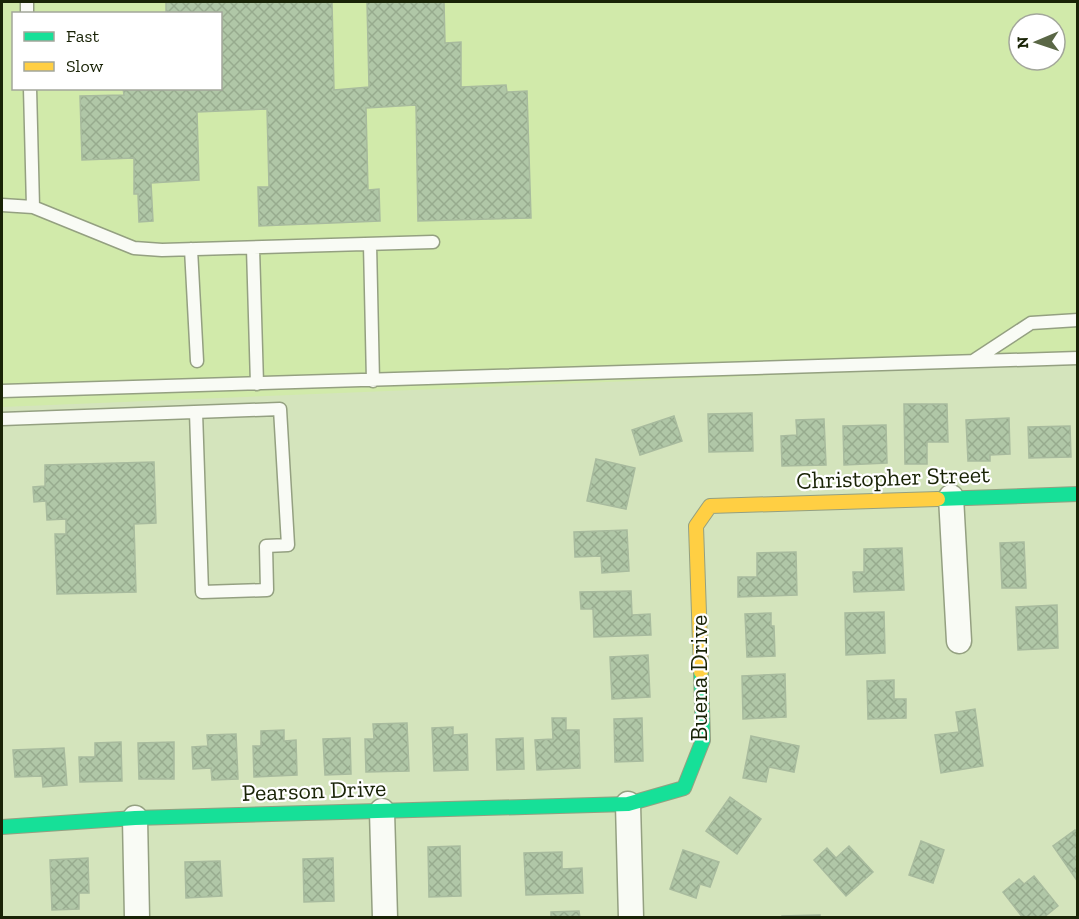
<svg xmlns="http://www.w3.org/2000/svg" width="1079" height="919" viewBox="0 0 1079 919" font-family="'Zilla Slab',serif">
  <defs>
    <pattern id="building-cross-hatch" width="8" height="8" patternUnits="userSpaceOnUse" patternTransform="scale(1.5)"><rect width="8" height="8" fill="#b0c7a7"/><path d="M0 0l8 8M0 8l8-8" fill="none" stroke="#97ab8e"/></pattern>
  </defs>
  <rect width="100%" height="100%" fill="#d4e4bc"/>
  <path fill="#d1eaaa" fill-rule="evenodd" d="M2,2H1077V364L910,367L849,372L2,407ZM14,14H220V88H14ZM1019,24H1055V60H1019Z"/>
  <path fill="url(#building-cross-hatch)" stroke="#a8bb9e" stroke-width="1.5" d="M166,2H332L334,90L369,87L367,2H444L445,43L461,42V87L506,85L507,92L527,91L531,218L418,221L416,105L366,108L368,190L379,189L380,221L259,226L258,187H269L267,109L197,112L199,180L151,183L153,221L139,222L138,194H134V158L82,160L80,96L124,95L123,88H220V14H166Z
    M904,404H947L948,442H927V464H905Z
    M752,413L753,451L709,452L708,414Z
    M674,416L682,441L640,455L632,430Z
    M1009,418L1010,454L990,455V461H968L966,420Z
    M824,419L826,465L782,466L781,436L797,435L796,420Z
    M886,425L887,463L844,465L843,426Z
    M1070,426L1071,457L1029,458L1028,427Z
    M596,459L635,468L626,509L587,501Z
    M154,462L156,523L134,524L136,592L57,594L55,534H66V519L47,520L46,501L34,502L33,487L45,486V465Z
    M627,530L629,571L602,573L601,556L575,557L574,532Z
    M1024,542L1026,588H1002L1000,543Z
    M902,548L904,590L854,592L853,572H864V549Z
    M796,552L797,595L738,597V577H757V553Z
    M631,591L632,615L650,614L651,635L594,637L593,609H581L580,592Z
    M1057,605L1058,648L1018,650L1016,607Z
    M884,612L885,653L846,655L845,613Z
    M771,613V626H774L775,656L747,657L745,614Z
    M648,655L650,697L612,699L610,657Z
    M785,674L786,717L743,719L742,676Z
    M894,680V699H906V718L868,719L867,681Z
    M975,709L983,766L941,773L935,735L959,732L956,712Z
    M552,718H566V730H579L580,768L537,770L535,740L553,739Z
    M642,718L643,761L615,762L614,719Z
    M407,723L409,771L366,772L365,739H374L373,724Z
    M453,727V735L467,734L468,770L434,771L432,728Z
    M284,730V741L296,740L297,775L254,777L253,746H261V731Z
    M236,734L238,779L212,780L211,768L193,769L192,747L208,746L207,735Z
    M751,736L799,746L794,772L769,767L766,782L743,778Z
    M350,738L351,774L325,775L323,739Z
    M523,738L524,769L497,770L496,739Z
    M121,742L122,781L80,782L79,757H95V743Z
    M174,742V779H139L138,743Z
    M64,748L67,785L43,787L42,776L15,777L13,750Z
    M730,797L761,819L737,854L706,831Z
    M1075,830L1078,833V882L1053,846Z
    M921,841L944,850L933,883L909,875Z
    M460,846L461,896L429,897L428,847Z
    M849,846L873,872L846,896L814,860L827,848L836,858Z
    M683,850L719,862L710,887L700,884L696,898L670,889Z
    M562,852V869L582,868L583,893L526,895L524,853Z
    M88,858L89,893H79V909L52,910L50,860Z
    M333,858L334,901L304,902L303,859Z
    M220,861L222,896L186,898L185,862Z
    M1034,876L1058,906L1043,918H1023L1003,892L1019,879L1024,884Z
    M579,911L580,918H551V912Z
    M820,915V918H782V916Z"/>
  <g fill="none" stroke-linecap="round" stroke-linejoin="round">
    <defs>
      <path id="lane" d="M27,2V14
        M30,88L33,207
        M2,205L33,207L134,248L162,250L433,242
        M370,244L373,381
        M253,248L257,384
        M191,249L197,361
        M973,361L1031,323L1078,320
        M2,391L1078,358
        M2,419L280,409L288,545L266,546L267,590L202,592L196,412"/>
      <path id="street" d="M951,497L959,641
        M628,804L631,918
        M382,811L385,918
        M135,818L137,918"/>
      <path id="fast" d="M938,499L1078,494
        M2,827L135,818L628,804L684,788L703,740L701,672"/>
      <path id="slow" d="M701,672L696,526L710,506L938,499"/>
    </defs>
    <use href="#lane" stroke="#94a081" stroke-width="15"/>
    <use href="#street" stroke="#94a081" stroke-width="27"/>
    <use href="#fast" stroke="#94a081" stroke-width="16"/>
    <use href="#slow" stroke="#94a081" stroke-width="16"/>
    <use href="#lane" stroke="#f9fbf5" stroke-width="12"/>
    <use href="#street" stroke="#f9fbf5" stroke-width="24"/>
    <use href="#fast" stroke="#16e098" stroke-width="14"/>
    <use href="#slow" stroke="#ffcf43" stroke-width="14"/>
  </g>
  <g text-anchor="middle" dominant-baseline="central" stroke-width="4.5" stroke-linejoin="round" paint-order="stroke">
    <g font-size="24" fill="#192306" stroke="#fff">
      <text transform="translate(893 477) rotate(-2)">Christopher Street</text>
      <text transform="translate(698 678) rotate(-90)">Buena Drive</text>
      <text transform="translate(314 790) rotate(-2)">Pearson Drive</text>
    </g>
  </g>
  <rect width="1079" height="919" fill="none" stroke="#192306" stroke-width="6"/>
  <rect x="12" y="12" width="210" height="78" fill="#ffffff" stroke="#a3a79b" stroke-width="1.5"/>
  <rect x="24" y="32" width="30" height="9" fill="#16e098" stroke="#a3a79b" stroke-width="1.5"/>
  <text x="66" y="42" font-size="18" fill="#192306">Fast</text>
  <rect x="24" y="62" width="30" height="9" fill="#ffcf43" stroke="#a3a79b" stroke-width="1.5"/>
  <text x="66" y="72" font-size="18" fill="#192306">Slow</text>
  <g transform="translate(1037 42) rotate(268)"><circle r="28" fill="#ffffff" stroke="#a3a79b" stroke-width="1.5"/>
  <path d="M0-4.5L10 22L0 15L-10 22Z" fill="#5a6746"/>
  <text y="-9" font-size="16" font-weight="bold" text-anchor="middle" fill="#192306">N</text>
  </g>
</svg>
